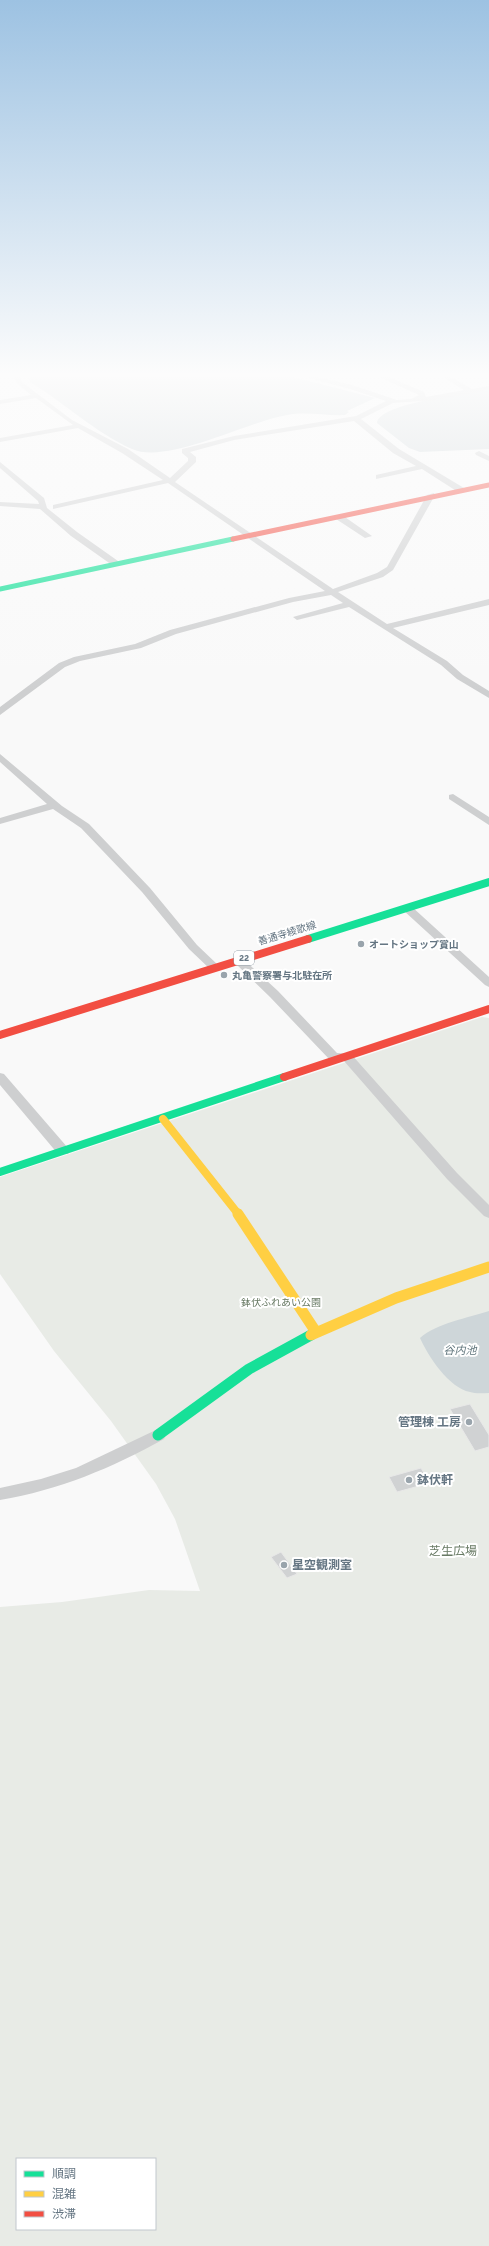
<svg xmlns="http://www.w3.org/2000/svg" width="489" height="2246" viewBox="0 0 489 2246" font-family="Raleway,'Noto Sans JP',sans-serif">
  <rect width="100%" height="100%" fill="#f9f9f9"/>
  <path fill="#e8ebe6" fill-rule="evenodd" d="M482,1017L489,1018V2246H0V1607L62,1602L149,1590L200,1591L175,1519L156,1484L111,1421L54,1351L0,1274V1177ZM17,2159H155V2229H17Z"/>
  <path fill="#ced6d9" d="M31,377H293L375,398L347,411L349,412L345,415C325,416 307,411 287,415C249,421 167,465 132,449C94,432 65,403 30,382L29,379Z
    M489,390V449L420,452L409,448L377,423C379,403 470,393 489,390Z
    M489,1311V1393C483,1393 476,1394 470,1392C449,1388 428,1356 420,1338C437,1323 468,1318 489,1311Z"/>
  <path fill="#d0d2d3" stroke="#e8e8e8" d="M470,1404L489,1435V1447L475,1451L450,1409Z
    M421,1468L430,1483L397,1492L389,1477Z
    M281,1552L297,1574L287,1578L271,1557Z"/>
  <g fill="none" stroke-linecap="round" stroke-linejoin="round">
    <path fill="#cecfd0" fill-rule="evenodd" d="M13,377H20L23,383L72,420L128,449L170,478L188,461V458L182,453V449L234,436L356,416L386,401L350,389L305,377H318L352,385L397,400L411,399L419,395L379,377H389L424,392L426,397L464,390L443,377H451L472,389L489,386V390L435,400L393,403L361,419L399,449L464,488V492H458L422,469L376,479V475L416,466L393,453L354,421L234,440L190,452L196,457V462L175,482L333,589L377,573L387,567L427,495L434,493L435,495L393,570L383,577L338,592L387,624L489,599V605L393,628L447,661L463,675L489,691V698L457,679L441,665L349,607L297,620L293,617L343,603L331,595L293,602L176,634L141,648L80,661L65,667L0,715V707L59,663L74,657L135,644L170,630L289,598L325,591L168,483L53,509V505L163,480L122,453L78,428L0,442V438L73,425L36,398L0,404V400L31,395L19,385Z
      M479,451L489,456V461L476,455L475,453Z
      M0,462L44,498L47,508L77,532L118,561V565H112L71,536L40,509L0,506V502L39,504L38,501L0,468Z
      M336,515H342L372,536L365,538L336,519Z
      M0,754L62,806L89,824L150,888L197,945L218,965L220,967L218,969H210L189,949L142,892L81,828L53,809L0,824V818L47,804L0,762Z
      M453,794L489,817V825L449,799V795Z
      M407,905L411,906L489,977V987L485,985L403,910L401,908Z
      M238,957L242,958L278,991L337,1053L351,1054L457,1173L489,1205V1218L484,1216L447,1179L344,1061L330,1060L270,997L234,962L232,960L234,958Z
      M0,1073L4,1074L68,1148L70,1151L68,1154H58L0,1085Z
      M158,1429L164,1431L166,1435L164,1439C112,1468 59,1490 0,1500V1488L41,1479L76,1468Z"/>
    <path stroke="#16e098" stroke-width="5" d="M0,589L233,539"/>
    <path stroke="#16e098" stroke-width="8" d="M308,939L489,882
      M0,1172L284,1077"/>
    <path stroke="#16e098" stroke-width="11" d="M158,1435L249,1369L311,1335"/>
    <path stroke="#ffcf43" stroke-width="8" d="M163,1119L239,1215"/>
    <path stroke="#ffcf43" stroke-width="11" d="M238,1214L316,1332
      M311,1335L396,1298L489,1267"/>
    <path stroke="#f24e42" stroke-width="5" d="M233,539L489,485"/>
    <path stroke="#f24e42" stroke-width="8" d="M0,1035L308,939
      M284,1077L489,1009"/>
  </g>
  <linearGradient id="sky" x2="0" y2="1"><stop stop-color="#9dc2e2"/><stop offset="0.54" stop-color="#fcfcfc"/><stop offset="1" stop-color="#fcfcfc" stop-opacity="0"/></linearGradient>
  <rect width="489" height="692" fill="url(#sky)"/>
  <g fill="#99a4ac" stroke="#fff" stroke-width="1.5">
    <circle cx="361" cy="944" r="4"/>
    <circle cx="224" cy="975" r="4"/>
    <circle cx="469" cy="1422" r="4"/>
    <circle cx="409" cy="1480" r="4"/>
    <circle cx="284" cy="1565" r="4"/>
  </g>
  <g text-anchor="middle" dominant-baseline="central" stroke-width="4" stroke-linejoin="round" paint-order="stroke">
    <rect fill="#fff" stroke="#939fa8" stroke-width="1" x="234" y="951" width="20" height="14" rx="3"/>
    <g font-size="9" font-weight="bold" fill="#657683">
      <text x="244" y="958">22</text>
    </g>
    <g font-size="10" fill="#657683" stroke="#fff">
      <text transform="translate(287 933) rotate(-17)">善通寺綾歌線</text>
    </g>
    <g font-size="10" font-weight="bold" fill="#657683" stroke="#fff" text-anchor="start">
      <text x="369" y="944">オートショップ賞山</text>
      <text x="232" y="975">丸亀警察署与北駐在所</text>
    </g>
    <g font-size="10" fill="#687a64" stroke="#fff">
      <text x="281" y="1302">鉢伏ふれあい公園</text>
    </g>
    <g font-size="11" font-style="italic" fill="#60757c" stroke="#fff">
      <text x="460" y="1350">谷内池</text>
    </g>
    <g font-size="12" font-weight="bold" fill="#657683" stroke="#fff" text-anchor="start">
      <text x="461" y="1422" text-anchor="end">管理棟 工房</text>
      <text x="417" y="1480">鉢伏軒</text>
      <text x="292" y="1565">星空観測室</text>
    </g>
    <g font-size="12" fill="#687a64" stroke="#fff">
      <text x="453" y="1551">芝生広場</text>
    </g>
  </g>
  <rect x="16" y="2158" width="140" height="72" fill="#ffffff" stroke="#c1c8cd"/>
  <rect x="24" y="2171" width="20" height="6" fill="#16e098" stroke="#c1c8cd"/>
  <text x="52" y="2178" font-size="12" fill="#657683">順調</text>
  <rect x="24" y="2191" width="20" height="6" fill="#ffcf43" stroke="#c1c8cd"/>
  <text x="52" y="2198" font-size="12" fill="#657683">混雑</text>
  <rect x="24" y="2211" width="20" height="6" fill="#f24e42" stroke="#c1c8cd"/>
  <text x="52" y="2218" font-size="12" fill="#657683">渋滞</text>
</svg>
